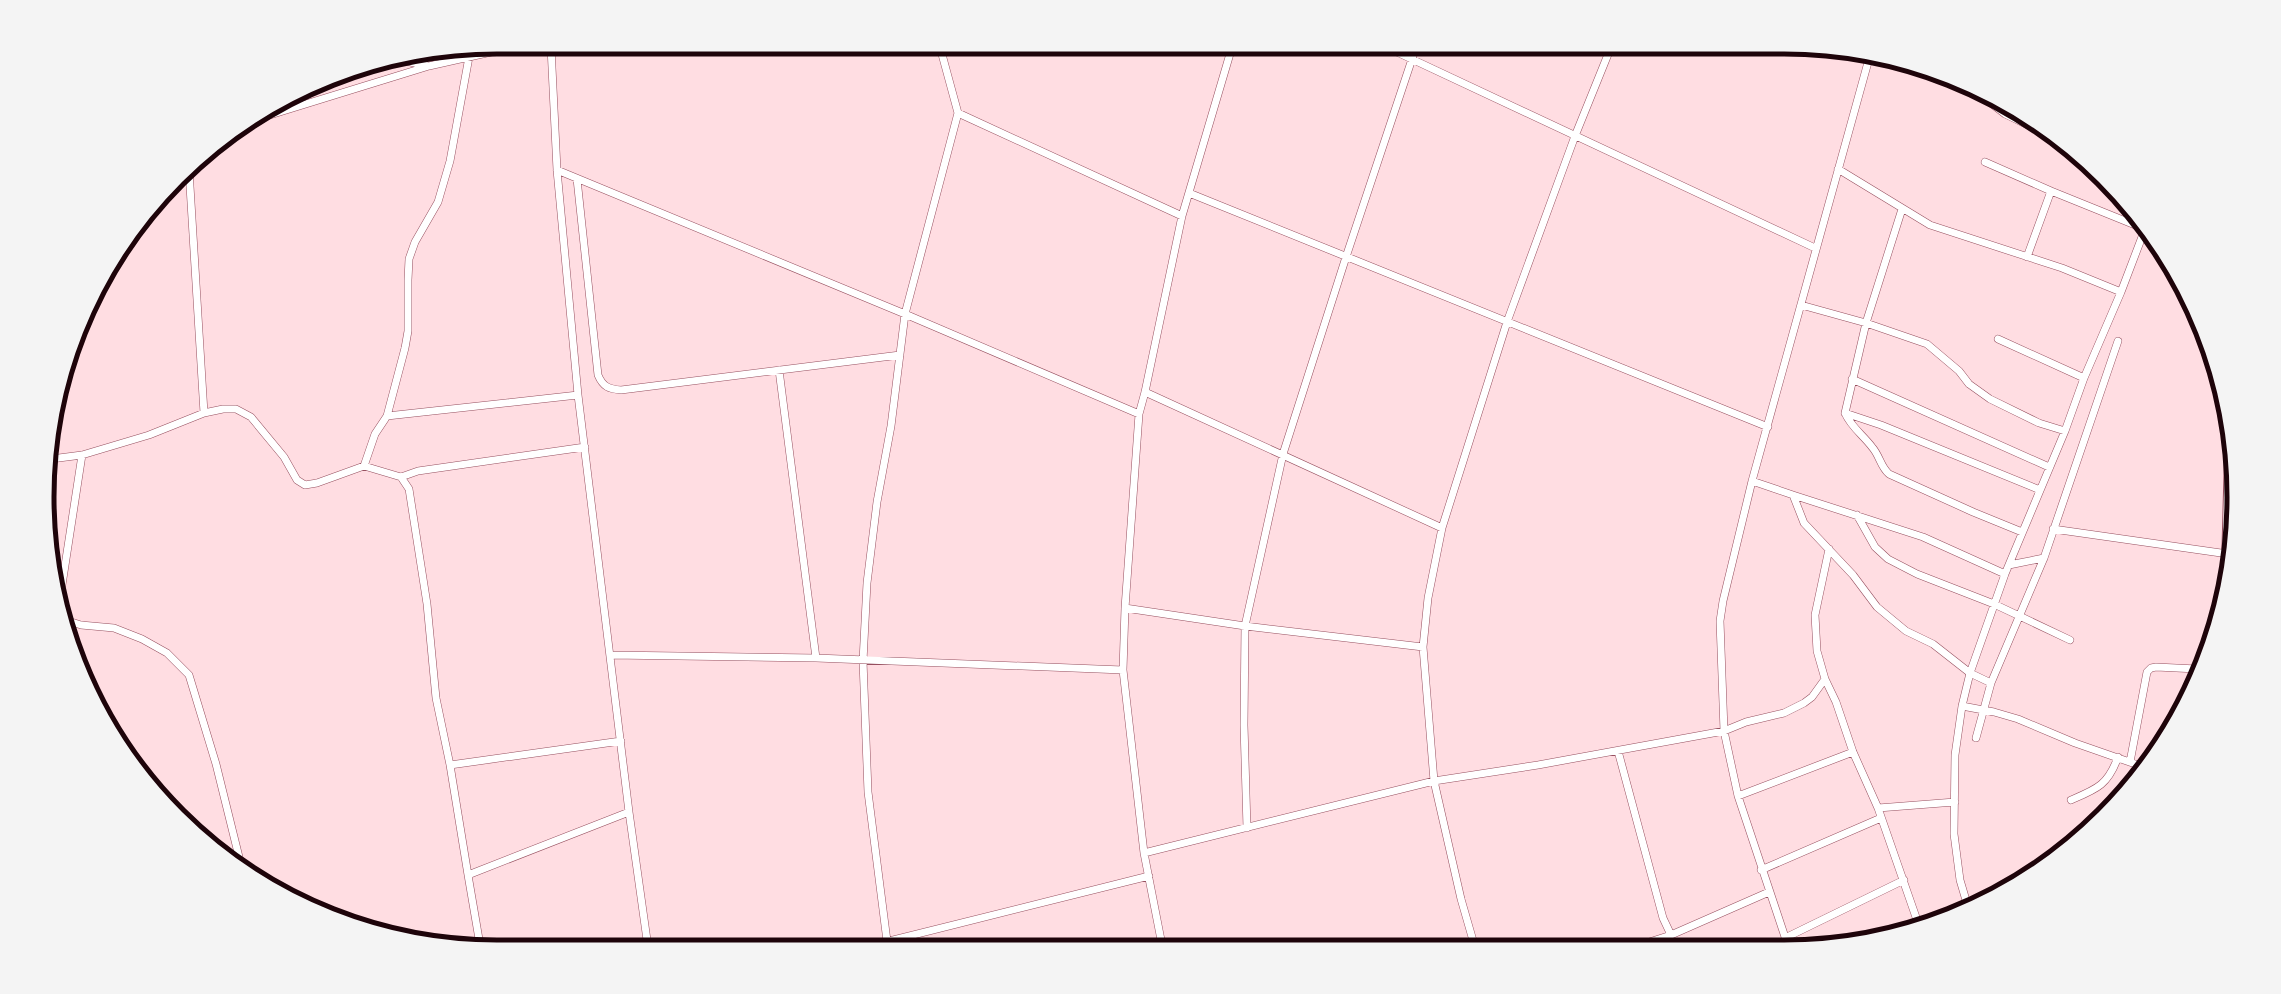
<svg xmlns="http://www.w3.org/2000/svg" width="2281" height="994" viewBox="0 0 2281 994" font-family="'Noto Serif',serif">
  <rect width="100%" height="100%" fill="#ffdde2"/>
  <g fill="none" stroke-linecap="round" stroke-linejoin="round">
    <defs>
      <path id="street" d="M551,47L557,170L578,395L629,812L648,947
        M1386,47L1815,248
        M397,59L428,66
        M1979,94L2005,114L2048,135
        M958,113L1182,216
        M254,120L429,66L514,47
        M1838,169L1930,225L2062,268L2121,292
        M189,170L204,413
        M557,170L905,314L1139,414
        M577,179L598,375C603,387 609,389 621,390L900,355
        M1189,193L1768,427
        M1902,209L1866,323L1845,413C1851,427 1863,435 1872,447C1880,456 1880,466 1889,474L1973,512L2022,532
        M2027,257L2051,191
        M1801,305L1866,323L1927,344L1959,371L1969,384L1990,399L2039,423L2065,431
        M1998,339L2084,378
        M779,370L816,658
        M1852,379L2049,467
        M1145,392L1442,528
        M1845,413L1881,425L2040,490
        M387,416L578,395
        M51,459L82,455L149,435L204,413L223,409H236L251,417L284,457L297,480L305,485L317,483L364,466L401,477L409,489L427,604L436,698L450,765L468,875
        M364,466L375,434L387,416L405,348L408,331V280L409,259L415,242L438,202L450,161L469,57
        M401,477L418,471L585,447
        M1752,481L1793,495L1804,523L1853,575L1877,607L1906,631L1933,644L1970,673L1991,683
        M1793,495L1923,537L2005,574
        M1857,515L1875,547L1888,559L1917,574L1994,604L2070,640
        M2053,529L2228,554
        M1829,549L1815,615L1817,651L1825,679L1836,702L1853,752L1878,808L1918,923
        M2009,565L2044,558
        M58,592L62,585L82,455
        M1125,608L1245,626L1423,647
        M65,620L81,625L114,628L142,639L167,653L189,675L216,764L241,865
        M611,655L816,658L1123,670
        M1962,706L1994,712L2018,719L2075,743L2141,766
        M1976,738L1991,683L2044,558L2118,341
        M1618,751L1663,918L1671,935
        M2130,762L2147,672L2151,668L2156,667L2197,669
        M450,765L621,741
        M1738,796L1853,752
        M2071,800C2097,789 2108,785 2118,757
        M1878,808L1955,802
        M1247,828L1244,725L1245,626L1283,454L1346,257L1416,47
        M1144,853L1434,781L1538,765L1724,731L1746,722L1784,713L1804,703L1812,697L1825,679
        M1761,870L1881,818
        M1968,907L1960,880L1954,834L1955,755L1962,706L1970,673L2005,574L2065,431L2084,378L2121,292L2145,229L2051,191L1985,162
        M1785,938L1904,880
        M887,941L868,792L863,661L867,583L877,502L891,426L905,314L958,113L940,47
        M1787,943L1738,796L1724,731L1720,621L1723,601L1752,481L1870,55
        M1474,944L1461,899L1434,781L1423,647L1428,598L1442,528L1507,322L1575,136L1611,47
        M1643,944L1671,935L1769,892
        M480,945L468,875L629,812
        M1162,945L1144,853L1123,670L1125,608L1139,414L1145,392L1182,216L1232,47
        M869,946L1149,876"/>
      <path id="primary" d="M2228,566L2231,455"/>
    </defs>
    <use href="#street" stroke="#964f5f" stroke-width="8"/>
    <use href="#primary" stroke="#964f5f" stroke-width="14"/>
    <use href="#street" stroke="#fff" stroke-width="7"/>
    <use href="#primary" stroke="#fff" stroke-width="12"/>
  </g>
  <path d="M0 0H2281V994H0ZM497 54H1784A443 443 0 0 1 2227 497V497A443 443 0 0 1 1784 940H497A443 443 0 0 1 54 497V497A443 443 0 0 1 497 54Z" fill="#f4f4f4" fill-rule="evenodd"/>
  <path fill="none" stroke="#1e040a" stroke-width="5" d="M497 54H1784A443 443 0 0 1 2227 497V497A443 443 0 0 1 1784 940H497A443 443 0 0 1 54 497V497A443 443 0 0 1 497 54Z"/>
</svg>
